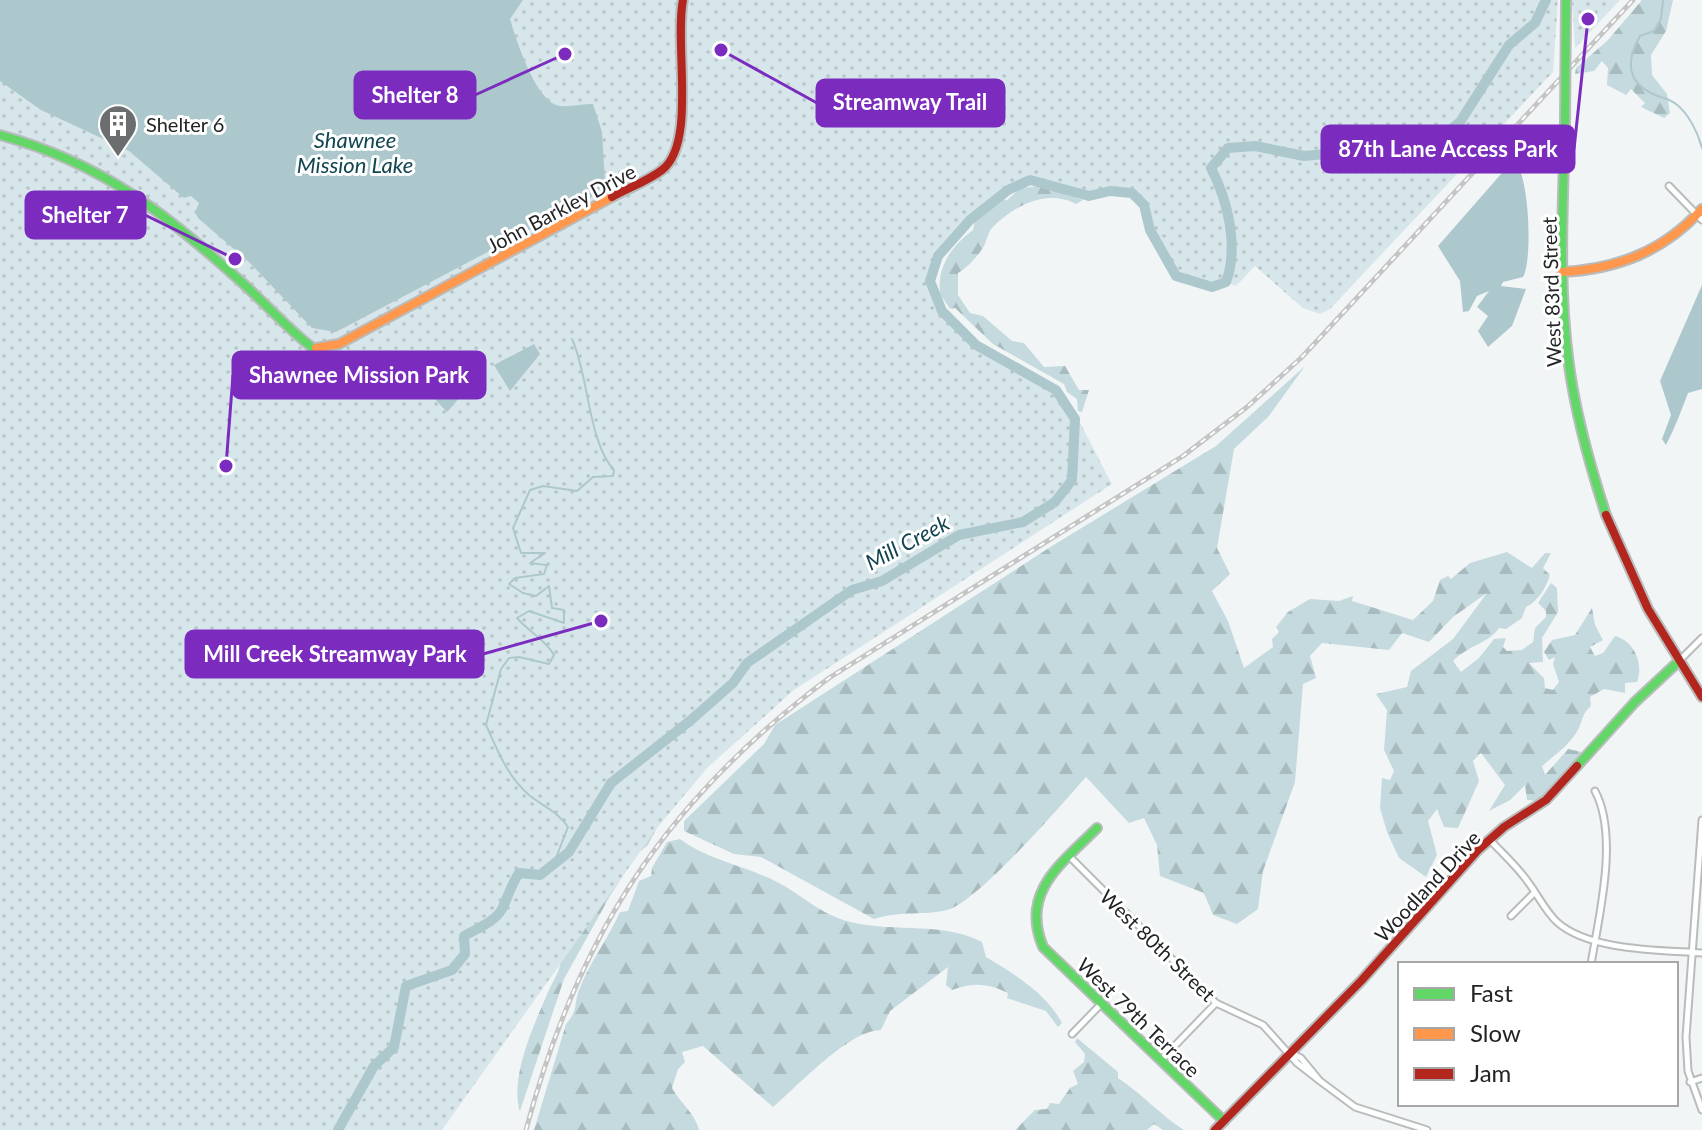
<svg xmlns="http://www.w3.org/2000/svg" width="1702" height="1130" viewBox="0 0 1702 1130" font-family="Lato,sans-serif">
  <defs>
    <pattern id="forest-firs" width="22" height="20" patternUnits="userSpaceOnUse" patternTransform="scale(2)"><rect width="22" height="20" fill="#c4dadf"/><path d="M5 1l3.5 6h-7zM16 11l3.5 6h-7z" fill="#a8bbbf"/></pattern>
    <pattern id="park-dots" width="8" height="8" patternUnits="userSpaceOnUse" patternTransform="scale(2)"><rect width="8" height="8" fill="#d7e6ea"/><path d="M2 2h.1M6 6h.1" fill="none" stroke="#b8c5c9" stroke-width="1.8" stroke-linecap="round"/></pattern>
  </defs>
  <rect width="100%" height="100%" fill="#f2f5f6"/>
  <path fill="url(#forest-firs)" d="M1642,0H1673L1666,31L1651,55L1652,75L1667,94L1670,113L1664,118L1641,107L1645,103L1631,89L1626,95L1607,85L1608,68L1602,61L1594,71L1575,74L1576,68L1608,40Z
    M1042,186L1083,200L1076,204C1046,188 1012,207 991,229C989,231 986,242 984,246C979,255 967,268 958,273V295L970,313L983,316L1012,341L1024,343L1044,367L1065,366L1079,390H1089L1082,412L1078,411L1077,399L1067,392L1064,384L993,344L955,308L950,309C947,303 941,298 940,292C937,265 953,245 973,230L975,221L1001,199L1007,200L1021,188Z
    M1305,366L1269,416L1234,449L1217,548L1230,574L1212,591L1228,621L1244,668L1273,647L1272,639L1279,632L1276,627L1288,612L1310,599L1339,601L1353,596L1352,601L1413,620L1433,601L1440,580L1448,576L1451,579L1470,563L1507,552L1532,568L1545,553H1551L1543,568L1550,575C1546,588 1538,601 1526,607L1522,618L1506,629L1499,628C1491,642 1465,647 1453,661L1461,672L1479,658L1494,639L1506,638L1503,647L1507,651L1522,650L1533,642L1535,628L1546,617V611L1538,603L1551,583L1557,588L1558,612L1542,638L1543,662L1529,663L1544,678L1545,688L1553,690L1559,682L1553,664L1555,657L1549,660L1544,652L1552,640L1575,635L1592,608L1595,625L1603,640L1590,647L1595,656L1603,653L1615,636C1634,641 1644,663 1637,682L1625,683V693L1604,689L1590,697L1591,706C1582,714 1583,719 1579,728C1571,744 1555,755 1542,766L1545,775L1568,749L1582,752L1539,801L1527,800L1525,785L1510,800L1489,811L1505,785L1481,753L1473,761L1479,781L1458,828L1444,827L1437,809L1428,821L1437,855L1426,877L1399,858L1387,832L1380,808L1382,778L1390,780L1394,771L1384,750L1387,710L1376,694L1407,687L1411,671L1453,639L1487,593L1453,617L1429,642L1402,633L1389,650L1322,643L1310,656L1316,678L1303,684L1295,782L1263,871L1258,909L1237,924L1213,915L1204,893L1160,876L1157,845L1144,818L1129,823L1086,777C1062,804 977,903 947,910C923,916 903,910 874,919L761,857L734,854L684,831V821L764,744L775,725L1052,546L1216,446Z
    M663,816L648,845L636,855L610,896L564,979L520,1111C509,1077 535,1023 548,992C555,977 562,969 561,952Z
    M680,839C708,860 743,865 775,881C805,896 820,916 855,923C897,932 943,922 982,942L986,957C1013,973 1047,994 1062,1023L1058,1027L1046,1011L1007,998L1008,993C988,983 973,982 952,990L946,985L948,967L890,1011L881,1030C849,1030 798,1086 773,1107L703,1046L682,1052L685,1062L678,1069L672,1088C681,1104 695,1113 699,1130H534L566,1024C579,1009 573,1006 579,990C589,963 608,939 620,912L628,911L639,881L651,876L652,868L667,842Z
    M1077,1038L1118,1072V1078C1142,1094 1163,1117 1184,1130H1163L1154,1124L1147,1130H1015L1035,1110L1047,1109L1050,1103L1059,1104L1070,1088L1078,1084L1073,1071L1084,1062L1085,1054L1075,1042Z"/>
  <path fill="url(#park-dots)" d="M0,0H1558L1553,72L1330,309L1320,314L1303,308L1255,266L1236,286L1225,282L1212,287L1176,276L1150,230L1144,205L1132,193L1110,191L1089,196L1030,180C1001,194 928,244 930,281C932,305 958,331 976,344C1000,362 1033,370 1056,390C1077,409 1097,458 1112,484L794,690L707,768L657,828L442,1130H0Z
    M1572,0H1620L1575,48Z"/>
  <path fill="#adc8cd" d="M0,0H523L510,19C516,39 536,103 560,106C571,107 582,104 593,104L602,132L605,183L592,197L336,332L312,328L250,263L198,218L195,212L199,203L191,196L184,198L129,151L41,110L0,81Z
    M1515,162C1529,174 1533,260 1523,277L1503,282L1501,286L1526,289L1512,326L1488,347L1478,331L1488,316L1477,307L1489,291L1477,296L1469,311L1463,312L1460,281L1438,246L1508,166Z
    M1702,285V389L1688,393C1681,411 1675,428 1666,445L1662,439L1671,415L1660,381Z
    M534,344L540,354L510,391L494,365Z
    M463,361L475,367L476,379L447,412L431,395L451,364Z"/>
  <g fill="none" stroke-linecap="round" stroke-linejoin="round">
    <path stroke="#adc8cd" stroke-width="2" d="M1663,0L1661,19L1654,31L1640,36C1627,59 1625,81 1653,94C1661,98 1669,98 1676,104C1689,114 1698,133 1702,148
      M554,863L568,827C557,811 544,807 529,795C507,776 498,751 486,725L501,669L509,658L519,657L549,664L554,655C546,640 529,632 517,618L529,611L564,623V610L552,608L549,586L536,596L523,593L509,584L515,578L544,574L547,565L530,563L545,553H521L513,528L530,490L543,486L577,491L593,477L613,476L614,470C588,442 589,376 572,339"/>
    <path stroke="#adc8cd" stroke-width="10" d="M338,1130L374,1066L394,1047L406,986L452,970L465,954L464,936C476,929 495,922 502,909C508,897 511,885 519,873L540,875L569,852L611,783L691,720L733,683L747,663L852,590L882,581L959,535L1023,522L1055,502L1072,480L1075,419L1056,390L976,345L942,311L930,281L938,256L970,220L1008,190L1030,180L1089,196L1110,191L1132,193L1144,205L1150,230L1176,276L1212,287L1226,282C1239,247 1228,201 1211,168L1228,148L1255,146L1304,156L1433,144L1460,122L1509,45L1535,23L1546,0"/>
    <defs>
      <path id="street" d="M1669,186L1702,220
        M1679,661L1702,638
        M1702,820L1686,1037L1688,1071L1702,1110
        M1490,840C1503,854 1517,866 1528,882C1538,895 1545,911 1557,922C1589,951 1661,950 1702,953
        M1070,857L1216,1003L1263,1025L1297,1063L1320,1081L1301,1058L1291,1053
        M1511,916L1535,892
        M1591,964C1599,916 1619,836 1595,791
        M1072,1034L1102,1003
        M1161,1060L1216,1003
        M1320,1081L1355,1107L1427,1130
        M1690,1082L1702,1078"/>
      <path id="fast" d="M1565,125C1563,205 1558,286 1569,365C1576,417 1590,466 1606,515
        M0,135C104,163 170,217 248,288C276,314 302,344 336,364
        M1577,766L1635,702L1678,662
        M1097,828C1061,864 1020,892 1043,947L1224,1121"/>
      <path id="slow" d="M1562,272C1618,269 1664,251 1702,209
        M316,348L339,344L612,197"/>
      <path id="jam" d="M612,197C628,188 648,181 662,170C697,143 674,44 683,0
        M1606,515L1648,609L1702,697
        M1215,1130L1361,981L1478,850L1504,827L1546,800L1577,766"/>
    </defs>
    <use href="#street" stroke="#b9bcbc" stroke-width="9"/>
    <use href="#fast" stroke="#b9bcbc" stroke-width="12"/>
    <use href="#slow" stroke="#b9bcbc" stroke-width="12"/>
    <use href="#jam" stroke="#b9bcbc" stroke-width="12"/>
    <use href="#street" stroke="#fdfefe" stroke-width="5"/>
    <use href="#fast" stroke="#63d668" stroke-width="8"/>
    <use href="#slow" stroke="#ff974d" stroke-width="8"/>
    <use href="#jam" stroke="#b3261e" stroke-width="8"/>
    <defs>
      <path id="rail" d="M526,1130C578,934 667,799 829,678L1183,456L1247,407L1302,357L1633,0"/>
    </defs>
    <use href="#rail" stroke="#c5c5c6" stroke-width="5"/>
    <use href="#rail" stroke="#fff" stroke-width="2" stroke-dasharray="6" stroke-linecap="butt"/>
    <defs>
      <path id="fast-bridge" d="M1565,125L1566,0"/>
    </defs>
    <use href="#fast-bridge" stroke="#b9bcbc" stroke-width="12" stroke-linecap="butt"/>
    <use href="#fast-bridge" stroke="#63d668" stroke-width="8"/>
  </g>
  <defs>
    <symbol id="building-pin" viewBox="-11 -11 22 30"><path d="M0 17L-7.5 6A9.5 9.5 0 1 1 7.5 6Z" fill="#6b6d6e" stroke="#fff"/><path d="M-4-6H4V6H1V3H-1V6H-4ZM-2.5-4.3h1.7v1.8h-1.7ZM.8-4.3h1.7v1.8H.8ZM-2.5-1h1.7V.8h-1.7ZM.8-1h1.7V.8H.8Z" fill="#fff"/></symbol>
  </defs>
  <g fill-rule="evenodd">
    <use href="#building-pin" x="96" y="102" width="44" height="60"/>
  </g>
  <g text-anchor="middle" dominant-baseline="central" stroke-width="6" stroke-linejoin="round" paint-order="stroke">
    <g font-size="20" fill="#222425" stroke="#fff" text-anchor="start">
      <text x="146" y="124">Shelter 6</text>
    </g>
    <g font-size="20" fill="#222425" stroke="#fff">
      <text transform="translate(561 208) rotate(-28)">John Barkley Drive</text>
      <text transform="translate(1551 292) rotate(-92)">West 83rd Street</text>
      <text transform="translate(1427 886) rotate(-47)">Woodland Drive</text>
      <text transform="translate(1158 945) rotate(44)">West 80th Street</text>
      <text transform="translate(1139 1017) rotate(44)">West 79th Terrace</text>
    </g>
    <g font-size="22" font-style="italic" fill="#114650" stroke="#fff">
      <text x="355" y="139">Shawnee<tspan x="355" dy="25">Mission Lake</tspan></text>
      <text transform="translate(907 542) rotate(-28)">Mill Creek</text>
    </g>
  </g>
  <path fill="none" stroke="#7b2cbf" stroke-width="3" d="M565 54L475 95M721 50L817 103M1588 19L1574 149M235 259L145 215M226 466L233 375M601 621L483 654"/>
  <g fill="#7b2cbf" stroke="#fff" stroke-width="3">
    <circle cx="565" cy="54" r="8"/>
    <circle cx="721" cy="50" r="8"/>
    <circle cx="1588" cy="19" r="8"/>
    <circle cx="235" cy="259" r="8"/>
    <circle cx="226" cy="466" r="8"/>
    <circle cx="601" cy="621" r="8"/>
  </g>
  <g fill="#7b2cbf" stroke="#7b2cbf" stroke-width="3">
    <rect x="355" y="72" width="120" height="46" rx="8"/>
    <rect x="817" y="80" width="187" height="46" rx="8"/>
    <rect x="1322" y="126" width="252" height="46" rx="8"/>
    <rect x="26" y="192" width="119" height="46" rx="8"/>
    <rect x="233" y="352" width="252" height="46" rx="8"/>
    <rect x="186" y="631" width="297" height="46" rx="8"/>
  </g>
  <g font-size="22" text-anchor="middle" font-weight="bold" fill="#fff">
    <text x="415" y="103">Shelter 8</text>
    <text x="910" y="110">Streamway Trail</text>
    <text x="1448" y="157">87th Lane Access Park</text>
    <text x="85" y="223">Shelter 7</text>
    <text x="359" y="383">Shawnee Mission Park</text>
    <text x="335" y="662">Mill Creek Streamway Park</text>
  </g>
  <rect x="1398" y="962" width="280" height="144" fill="#ffffff" stroke="#a7a7a8" stroke-width="2"/>
  <rect x="1414" y="988" width="40" height="12" fill="#63d668" stroke="#a7a7a8" stroke-width="2"/>
  <text x="1470" y="1002" font-size="24" fill="#222425">Fast</text>
  <rect x="1414" y="1028" width="40" height="12" fill="#ff974d" stroke="#a7a7a8" stroke-width="2"/>
  <text x="1470" y="1042" font-size="24" fill="#222425">Slow</text>
  <rect x="1414" y="1068" width="40" height="12" fill="#b3261e" stroke="#a7a7a8" stroke-width="2"/>
  <text x="1470" y="1082" font-size="24" fill="#222425">Jam</text>
</svg>
